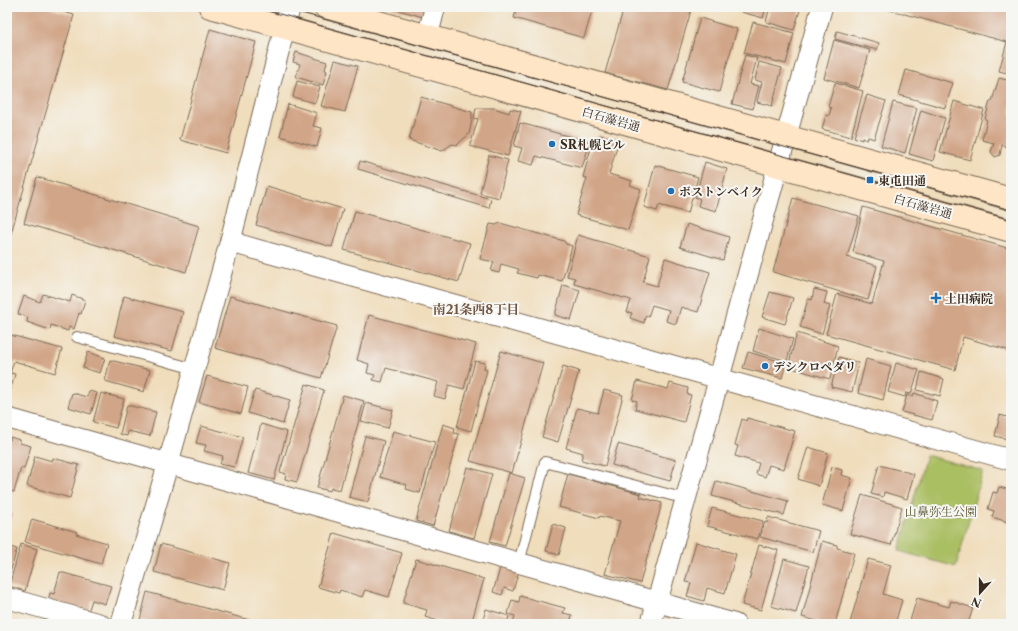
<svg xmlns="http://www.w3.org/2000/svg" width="1018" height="631" viewBox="0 0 1018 631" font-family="'Libre Caslon Text','Noto Serif JP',serif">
  <rect width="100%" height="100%" fill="#f6f6f2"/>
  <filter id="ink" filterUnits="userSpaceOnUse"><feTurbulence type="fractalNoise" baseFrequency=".025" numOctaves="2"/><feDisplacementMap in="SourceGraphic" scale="8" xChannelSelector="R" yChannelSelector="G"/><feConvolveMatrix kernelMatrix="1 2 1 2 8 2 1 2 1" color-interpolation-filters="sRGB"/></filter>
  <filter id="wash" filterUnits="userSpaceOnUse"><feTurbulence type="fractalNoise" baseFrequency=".012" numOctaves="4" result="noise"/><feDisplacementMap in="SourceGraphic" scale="16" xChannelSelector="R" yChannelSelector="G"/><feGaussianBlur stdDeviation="0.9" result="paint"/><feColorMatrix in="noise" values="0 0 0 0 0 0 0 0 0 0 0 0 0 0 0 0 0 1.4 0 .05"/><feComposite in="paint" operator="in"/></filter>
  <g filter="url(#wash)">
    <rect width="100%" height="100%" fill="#f0ddbc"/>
    <path fill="#aabe62" stroke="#727440" d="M926,455L983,471L956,567L899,551Z"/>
    <g id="blocks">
      <path fill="#d1a587" d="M7,7H46L74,15L7,247Z
        M388,7H426L423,17Z
        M493,7H506L505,11Z
        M517,7H588L593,8L584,38L514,18Z
        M624,7H692L668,90L605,73Z
        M742,7H766L763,18L741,12Z
        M770,7H801L794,30L766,22Z
        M879,7H1011V74L999,71L1007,42Z
        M700,18L737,29L719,92L682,82Z
        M753,22L794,33L786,64L744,53Z
        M210,29L256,42L226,153L180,140Z
        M837,31L879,43L877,50L835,39Z
        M834,40L870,50L859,88L824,78Z
        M296,52L327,62L325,70L327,71L323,85L296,77L300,64L293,62Z
        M745,55L757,58L750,84L759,86L753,109L732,104Z
        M335,60L358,66L345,112L321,106Z
        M759,62L782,68L772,106L757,102L762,82L755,80Z
        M906,70L953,83L945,108L899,95Z
        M999,78L1011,81V148L1002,145L1000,155L995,157L991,152L994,143L982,140L987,120L985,119L990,101H992Z
        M297,81L320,87L315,103L293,97Z
        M835,83L863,91L851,137L822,129L826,115L829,116L831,108L828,107Z
        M867,95L886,101L874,139L868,137L867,140L862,138V140L854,137Z
        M421,97L472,112V120L469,134L457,145L452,144L442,151L409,140Z
        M954,101L984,110L970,160L940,152Z
        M893,102L917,108L905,153L881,146Z
        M288,104L317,113L313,126L322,128L317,147L280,136Z
        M476,108H494L509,113L510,109L521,111L508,156L470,146L478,119L474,118Z
        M921,110L945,118L933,161L909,154Z
        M520,123L590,142L582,168L536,156L533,165L518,161L522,148L514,146Z
        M599,135L619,140L609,174L632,181L630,185L641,189L628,230L576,215L587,178L583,177L591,148L595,149Z
        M489,155L508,160L499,198L480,193Z
        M360,161L491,199L489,208L358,169Z
        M705,162L727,169L716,211L698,206L700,199L695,197Z
        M655,165L698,177L688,213L659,205L657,211L644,207Z
        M37,177L199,226L186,272L24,223Z
        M267,186L343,209L332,247L256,225Z
        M793,198L859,216L847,257L877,266L868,300L773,272Z
        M863,207L1011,249V351L963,337L955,370L826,334L837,294L872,304L884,261L853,252Z
        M355,211L470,243L459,282L344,250Z
        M500,223L564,241L566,244L572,246L562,281L538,275L537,278L517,273L519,269L501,264L499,273L491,271L494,262L480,259L490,224L496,225Z
        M687,224L729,237L723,260L680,247Z
        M578,235L650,256L643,282L657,286L665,258L710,272L698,312L681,307L676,324L666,321L669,310L652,305L648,317L645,316L644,323L630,318L632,313L627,312L631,300L574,284L575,278L567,276Z
        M563,285L580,290L571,320L555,315Z
        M814,289L827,292L824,304L830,306L822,334L800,327L808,299L812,300Z
        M770,292L793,298L785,324L762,317Z
        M43,294L70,302L72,295L85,300L81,314L79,313L74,329L69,327L68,331L51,325L50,330L27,322L28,317L18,314L24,296L40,302Z
        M124,296L183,312L172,351L114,336Z
        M230,296L337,326L321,378L215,348Z
        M369,315L476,344L464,389L449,385L445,399L434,396L438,382L386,368L382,382L373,380L375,375L367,373L369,364L357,360Z
        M759,328L793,339L787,361L753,351Z
        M797,333L838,346L830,379L788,367Z
        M7,334L62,349L55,373L14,361L10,373L15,374L10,392L7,391Z
        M501,351L543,363L512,473L470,461Z
        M88,352L105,358L100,373L83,368Z
        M748,352L786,363L782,378L743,368Z
        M839,357L859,363L852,392L831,387Z
        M866,359L891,366L883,400L858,393Z
        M110,360L150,370L144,392L105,381Z
        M475,361L485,363L484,369L487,370L471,431L457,427Z
        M896,363L919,370L911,394L906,393L905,397L888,392Z
        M563,366L579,371L558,442L542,437Z
        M921,372L944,379L940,396L917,390Z
        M207,376L248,387L241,414L199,402Z
        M637,381L668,389L670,383L688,388L687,394L691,395L684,422L635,409L637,401L632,400Z
        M306,384L324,390L297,482L285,479L286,474L280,472Z
        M255,390L290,400L283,424L248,413Z
        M604,390L623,395L605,466L581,460L583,453L566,448L577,408L598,413Z
        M89,391L97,393L91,414L68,407L72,393L87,397Z
        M101,393L124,399L116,428L93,422Z
        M914,393L937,401L932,420L902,412L907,395L913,397Z
        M343,395L364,401L340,490L331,488L330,491L317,488Z
        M366,403L393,410L388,428L361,421Z
        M127,405L156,412L150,436L128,431L127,436L120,434Z
        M1000,415L1011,418V440L995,436Z
        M747,418L795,431L784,469L769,465L765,477L756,474L759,463L735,456L738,446L735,445L742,419L746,421Z
        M261,424L287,432L274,480L248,473Z
        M443,424L455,428L454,433L459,434L433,526L416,521Z
        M201,426L243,437L234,467L220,464L223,456L204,451L206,445L196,443Z
        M393,431L435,442L420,493L406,489L407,485L380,477Z
        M365,436L384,441L368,502L349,497Z
        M10,437L20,440V443L31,446L24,469L21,468L14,492L7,490V439L10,440Z
        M618,444L676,460L670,481L612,465Z
        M808,447L828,453L819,486L798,479Z
        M35,456L52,461L53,458L79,465L70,498L27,486Z
        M879,465L914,474L907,499L884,492L883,497L871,494Z
        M467,467L492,474L474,538L449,531Z
        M832,467L842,470L841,475L852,478L843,511L822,505Z
        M509,473L525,478L505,546L490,542Z
        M568,474L641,494L640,497L662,503L640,583L605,574L620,521L600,516L599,518L559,507Z
        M716,481L788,501L784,515L712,496Z
        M999,487L1011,490V523L992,517L994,511L988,509L993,492L997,493Z
        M862,495L902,507L891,545L850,534Z
        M712,508L763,521L758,539L707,526Z
        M7,511L12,513L8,531H7Z
        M768,517L819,531L813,552L760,537L765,522L767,523Z
        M32,519L77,532L76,534L107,543L101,564L25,542Z
        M553,524L566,528L559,555L546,551Z
        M334,533L402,553L389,597L365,590L362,597L340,590L339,593L318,587Z
        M822,541L837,545V548L854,553L835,624H828L802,617Z
        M696,542L736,554L725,593L707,588L704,601L687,596L691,583L685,582Z
        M21,544L37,549L25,591L9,586Z
        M161,544L230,563L223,590L154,572Z
        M759,545L778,550L761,610L742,605Z
        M7,546L17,549L9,576L7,575Z
        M416,559L484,579L471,624H448L425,617L427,610L403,603Z
        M784,559L809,566L796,613L771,606Z
        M868,559L891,565L883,594L902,600L895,624H854L850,623Z
        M501,565L519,570L513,591L504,588L502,595L493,592Z
        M60,572L111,586L105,604L92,600L88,612L48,601L50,593L54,594Z
        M147,592L253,621L252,624H156L140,620Z
        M520,596L565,608L563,613L572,615L570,624H515L513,622L515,616L508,614L512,600L519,602Z
        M917,598L949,607L951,601L973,608L968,624H909Z
        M7,608L11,609L7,621Z
        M486,609L509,616L507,624H482Z
        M580,620L592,624H579Z"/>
    </g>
  </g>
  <g filter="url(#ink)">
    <use href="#blocks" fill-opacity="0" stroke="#7a6955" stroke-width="1"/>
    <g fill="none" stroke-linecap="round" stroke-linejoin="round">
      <defs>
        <path id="lane" d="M77,337L195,369
          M519,563L545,462L686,499"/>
        <path id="street" d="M428,35L435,7
          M230,242L1011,460
          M7,418L735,624
          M7,598L100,624
          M121,624L168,464L230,242L290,7
          M651,624L822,7"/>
        <path id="secondary" d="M210,7L1011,231
          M325,7L1011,199"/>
      </defs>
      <use href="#lane" stroke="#7a6955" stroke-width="12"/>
      <use href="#street" stroke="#7a6955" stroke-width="22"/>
      <use href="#secondary" stroke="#7a6955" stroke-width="24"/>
      <use href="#lane" stroke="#fff" stroke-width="10"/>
      <use href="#street" stroke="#fff" stroke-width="20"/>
      <use href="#secondary" stroke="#fee5c5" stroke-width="22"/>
      <path stroke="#3b2a1e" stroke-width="1" d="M255,7L1011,220
        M280,7L1011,210"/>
    </g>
  </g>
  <g fill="#1f6fb2" stroke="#f6f6f2" stroke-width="1.5">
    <circle cx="552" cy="144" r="4"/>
    <rect x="866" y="176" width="8" height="8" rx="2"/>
    <circle cx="671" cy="191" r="4"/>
    <path d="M934 292h4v4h4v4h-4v4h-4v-4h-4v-4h4z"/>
    <circle cx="765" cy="366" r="4"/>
  </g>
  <g text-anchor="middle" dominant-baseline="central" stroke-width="4" stroke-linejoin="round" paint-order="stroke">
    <g font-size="12" fill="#3b2a1e" stroke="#f6f6f2">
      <text transform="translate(611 119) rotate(16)">白石藻岩通</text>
      <text transform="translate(923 206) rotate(16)">白石藻岩通</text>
    </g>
    <g font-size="12" font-weight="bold" fill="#3b2a1e" stroke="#f6f6f2" text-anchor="start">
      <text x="560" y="144">SR札幌ビル</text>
      <text x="878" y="180">東屯田通</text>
      <text x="679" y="191">ボストンベイク</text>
      <text x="945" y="298">土田病院</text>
      <text x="773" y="366">デシクロペダリ</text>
    </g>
    <g font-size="12" fill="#5c5632" stroke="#f6f6f2">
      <text x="941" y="511">山鼻弥生公園</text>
    </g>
    <g font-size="13" font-weight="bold" fill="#705543" stroke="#f6f6f2">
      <text x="476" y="309">南21条西8丁目</text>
    </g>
  </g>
  <rect width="1018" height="631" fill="none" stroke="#f6f6f2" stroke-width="24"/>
  <g transform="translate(980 593) rotate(201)" stroke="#f6f6f2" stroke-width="3" paint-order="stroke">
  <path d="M0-3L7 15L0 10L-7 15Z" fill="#3b2a1e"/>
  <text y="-6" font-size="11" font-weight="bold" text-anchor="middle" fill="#3b2a1e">N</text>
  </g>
</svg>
